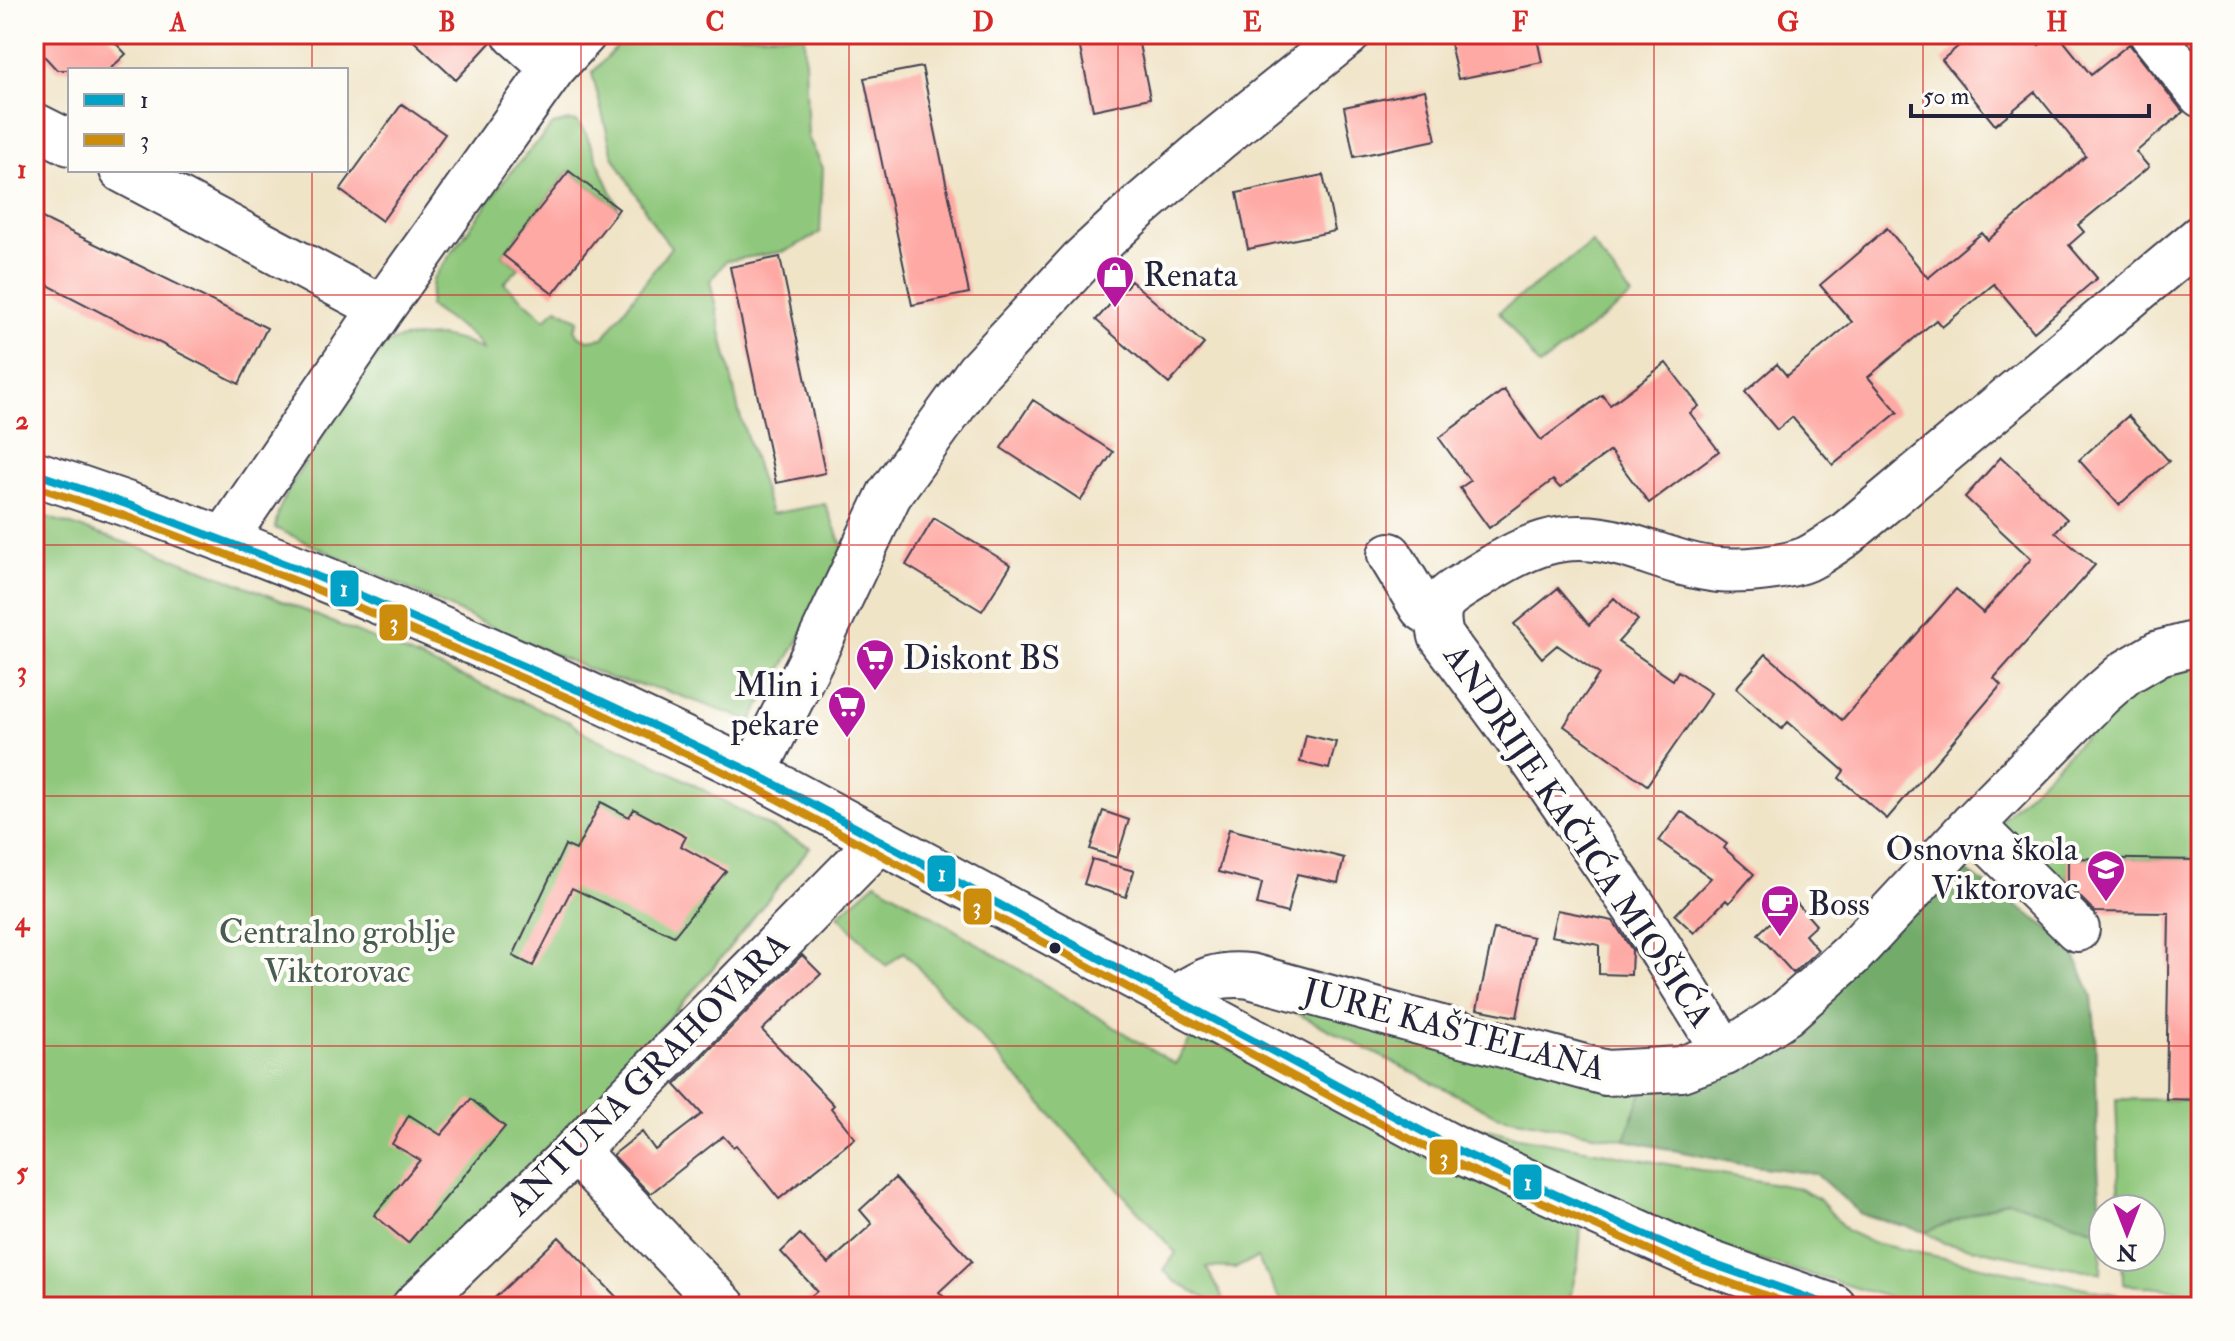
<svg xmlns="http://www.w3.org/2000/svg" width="2235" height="1341" viewBox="0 0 2235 1341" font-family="'IM FELL Double Pica',serif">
  <rect width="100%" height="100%" fill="#fdfcf7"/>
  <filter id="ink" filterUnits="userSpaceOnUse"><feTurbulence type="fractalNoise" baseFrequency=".0125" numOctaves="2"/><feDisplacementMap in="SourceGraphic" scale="16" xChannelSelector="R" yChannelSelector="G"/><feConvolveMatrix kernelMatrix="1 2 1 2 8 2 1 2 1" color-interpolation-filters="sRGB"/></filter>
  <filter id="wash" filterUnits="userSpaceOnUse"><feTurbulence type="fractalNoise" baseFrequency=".006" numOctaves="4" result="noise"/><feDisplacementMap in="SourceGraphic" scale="32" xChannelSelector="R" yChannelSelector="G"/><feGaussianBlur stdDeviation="1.8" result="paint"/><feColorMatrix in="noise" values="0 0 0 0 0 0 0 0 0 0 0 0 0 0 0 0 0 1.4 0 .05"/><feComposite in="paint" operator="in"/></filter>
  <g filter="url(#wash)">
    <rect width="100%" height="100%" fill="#f0e4c7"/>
    <path fill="#8fc77b" stroke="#58745b" stroke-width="2" d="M629,34L804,35L808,137L823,168L820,233L786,251L726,261L710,281L739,412L771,514L825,504L844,550L808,624L751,721L664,690L612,679L516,638L275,528L278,512L290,486L359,380L387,343L402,338L440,336L462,341L483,350C474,331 445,320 429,306L433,279L508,175L553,125L569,121L577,122L586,134L619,209L569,171L503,255L519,268L504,283L545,319L557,308L579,320L575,329L579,336L588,340L603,338L671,247L656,228L613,156L592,73Z
      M1592,243L1632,296L1539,366L1499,312Z
      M34,513L176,559L256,590L570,722C594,742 619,746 647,760C702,787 754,821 810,847L704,979L660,1028L447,1307H34Z
      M2201,660V860L2069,858L2067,907L1992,829L2142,680Z
      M876,882L1175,1064L1195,1032L1581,1228L1578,1263L1568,1307H1329L1313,1303L1311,1307H1285L1257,1258L1236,1268L1206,1267L1223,1298L1214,1303L1174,1281L1164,1270L1176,1253L904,952L886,966L838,915Z
      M1261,995L1643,1089L1625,1140L1496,1115Z
      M2116,1099L2201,1100V1293L2123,1284L2122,1257H2151V1209H2120Z
      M1450,1120L1519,1137L1798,1188L1819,1199L1847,1231L1873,1243L2176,1307H1923L1727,1251L1582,1189Z
      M2008,1200L2102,1232L2101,1273L1944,1243L1925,1232Z"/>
    <path fill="#73ac6b" stroke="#4a6753" stroke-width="2" d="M1953,862L2070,943L2092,996L2095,1027L2098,1165L2102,1232L2008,1200L1925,1232L1861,1214L1816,1174L1740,1164L1625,1140L1643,1089H1668Z"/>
    <g id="blocks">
      <path fill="#fea9a4" d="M34,34H107L126,54L109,70H57L34,45Z
        M406,34H491V42L456,80Z
        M1077,34H1137L1150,98L1093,110Z
        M1448,34H1536L1542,62L1458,79Z
        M1973,34H2030L2039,45L2052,34H2058L2091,75L2129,44L2183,112L2136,152L2149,167L2078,225L2084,232L2069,245L2097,278L2034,332L1994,284L1942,327L1936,320L1868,377L1898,412L1833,465L1792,417L1777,430L1745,392L1777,364L1787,376L1852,322L1820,285L1887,228L1928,278L1982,233L1988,240L2086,156L2035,92L1995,125L1942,60Z
        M922,67L969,293L912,305L864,78Z
        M1425,90L1436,140L1354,157L1344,107Z
        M402,104L445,134L382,221L340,190Z
        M569,171L619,209L553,294L503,255Z
        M1323,175L1335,231L1248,249L1237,193Z
        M34,214L267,328L239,384L34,278Z
        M780,257L825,473L776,483L730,267Z
        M1131,281L1204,344L1169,384L1096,320Z
        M1666,363L1699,406L1690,413L1719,451L1649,503L1610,451L1560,488L1553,480L1489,528L1460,488L1470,481L1439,438L1504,390L1541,440L1602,395L1610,405Z
        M1033,400L1113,452L1081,500L1001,448Z
        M2128,416L2169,461L2119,505L2079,460Z
        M2001,457L2067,519L2055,532L2095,565L1994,678L2001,685L1887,819L1839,778L1844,771L1788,722L1782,729L1736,688L1766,654L1842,720L1956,589L1983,613L2031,559L1965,497Z
        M934,518L1011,565L982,611L906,565Z
        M1558,588L1589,625L1614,598L1638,620L1618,642L1673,680L1678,671L1711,693L1647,785L1564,726L1599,674L1557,645L1542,658L1514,624Z
        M1306,735L1336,742L1329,769L1300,762Z
        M601,802L629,817L634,809L686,837L681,846L726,871L674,936L572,888L533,966L513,956L565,845L576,850Z
        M1103,811L1129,820L1117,858L1090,849Z
        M1681,811L1727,844L1724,848L1754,874L1729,903L1726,900L1694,933L1675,915L1711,878L1659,841Z
        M1229,829L1344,858L1338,883L1297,874L1287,913L1257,905L1262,883L1218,872Z
        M2068,858L2201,860V1100L2166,1099L2169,913L2095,912L2068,885Z
        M1092,859L1134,871L1126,897L1084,884Z
        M1794,900L1816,925L1805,935L1818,950L1793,973L1758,934Z
        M1557,910L1613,921L1632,950L1631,975L1599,974V945L1551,936Z
        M1494,929L1533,937L1517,1017L1477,1009Z
        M802,955L821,974L762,1030L834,1105L831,1108L855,1138L779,1199L736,1145L733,1147L723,1136L650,1194L613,1155L642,1132L655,1150L702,1114L675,1085Z
        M471,1099L505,1127L408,1243L374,1215L420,1160L392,1144L409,1115L441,1135Z
        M895,1178L972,1261L939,1292L953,1307H799L817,1291L781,1252L800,1234L828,1264L872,1224L860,1210Z
        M559,1237L626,1307H485Z"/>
    </g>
  </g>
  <g filter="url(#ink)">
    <use href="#blocks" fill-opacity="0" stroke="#413f50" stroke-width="2"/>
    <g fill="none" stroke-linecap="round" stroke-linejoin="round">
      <defs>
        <path id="minor" d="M515,34L553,68
          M2152,34L2201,95
          M34,125L70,143
          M122,170L382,308
          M224,540L382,308L553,68L584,34
          M1390,555L1422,608L1437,618
          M754,773L814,654L889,495L978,372L1081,261L1140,206L1219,138L1348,34
          M1972,825L2077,929
          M1175,998C1203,981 1216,972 1250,976L1606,1073L1681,1069L1725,1053L1785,1014L1851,955L1972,825L2100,695L2125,673L2159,653L2201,642
          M1725,1053L1635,908L1535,763L1441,636C1433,601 1445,597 1472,580C1525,547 1561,526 1625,545C1657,554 1686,567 1719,570C1743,572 1787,568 1809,558C1821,552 1833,543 1845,535L2201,237
          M575,1151L724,1307
          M414,1307L575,1151L880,840"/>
        <path id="major" d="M34,473C281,552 521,660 754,773L1457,1150L1701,1260L1834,1307"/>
      </defs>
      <use href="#minor" stroke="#413f50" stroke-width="48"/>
      <use href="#major" stroke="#413f50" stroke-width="48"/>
      <use href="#minor" stroke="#fff" stroke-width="44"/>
      <use href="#major" stroke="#fff" stroke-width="44"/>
      <defs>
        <path id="bus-1" d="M34,473L126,504L309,573L578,690L754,773L1457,1150L1701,1260L1834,1307"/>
        <path id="bus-2" d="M34,486L122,515L304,584L573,700L749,784L1451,1161L1696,1271L1798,1307"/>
      </defs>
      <use href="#bus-1" stroke="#fdfcf7" stroke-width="14"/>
      <use href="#bus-2" stroke="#fdfcf7" stroke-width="14"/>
      <use href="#bus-1" stroke="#02a2c7" stroke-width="8"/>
      <use href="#bus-2" stroke="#cc8c0c" stroke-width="8"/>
    </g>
  </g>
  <path fill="none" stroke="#d62828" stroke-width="2" stroke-opacity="0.55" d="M312,34V70M581,34V1307M849,34V1307M1118,34V1307M1386,34V1307M1654,34V1307M1923,34V1307M312,170V1307M34,295H2201M34,545H2201M34,796H2201M34,1046H2201"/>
  <defs>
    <symbol id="shop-pin" viewBox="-11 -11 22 30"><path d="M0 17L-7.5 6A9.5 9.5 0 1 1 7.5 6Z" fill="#b5179e" stroke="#fdfcf7"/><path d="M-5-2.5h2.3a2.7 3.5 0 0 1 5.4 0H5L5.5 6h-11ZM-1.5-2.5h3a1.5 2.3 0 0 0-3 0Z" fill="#fff"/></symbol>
    <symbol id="supermarket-pin" viewBox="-11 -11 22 30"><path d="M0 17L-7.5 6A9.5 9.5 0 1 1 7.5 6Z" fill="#b5179e" stroke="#fdfcf7"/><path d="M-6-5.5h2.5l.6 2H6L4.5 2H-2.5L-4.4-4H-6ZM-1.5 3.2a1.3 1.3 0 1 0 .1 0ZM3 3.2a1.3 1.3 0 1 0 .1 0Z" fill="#fff"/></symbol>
    <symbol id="school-pin" viewBox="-11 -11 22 30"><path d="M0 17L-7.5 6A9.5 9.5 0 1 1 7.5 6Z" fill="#b5179e" stroke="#fdfcf7"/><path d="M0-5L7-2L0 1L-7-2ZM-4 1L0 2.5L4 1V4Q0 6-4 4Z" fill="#fff"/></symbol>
    <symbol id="cafe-pin" viewBox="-11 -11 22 30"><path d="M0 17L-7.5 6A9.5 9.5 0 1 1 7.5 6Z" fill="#b5179e" stroke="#fdfcf7"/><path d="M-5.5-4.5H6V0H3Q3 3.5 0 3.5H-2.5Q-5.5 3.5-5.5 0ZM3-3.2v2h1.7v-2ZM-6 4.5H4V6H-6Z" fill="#fff"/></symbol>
  </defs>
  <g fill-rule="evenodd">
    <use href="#shop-pin" x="1093" y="253" width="44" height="60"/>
    <use href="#supermarket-pin" x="853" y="636" width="44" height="60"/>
    <use href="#supermarket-pin" x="825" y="683" width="44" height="60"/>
    <use href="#school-pin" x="2084" y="847" width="44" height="60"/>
    <use href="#cafe-pin" x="1758" y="882" width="44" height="60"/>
  </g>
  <circle fill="#22223b" stroke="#fdfcf7" stroke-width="3" cx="1055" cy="948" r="7"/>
  <g text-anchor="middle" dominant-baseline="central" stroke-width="8" stroke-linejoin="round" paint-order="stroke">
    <g font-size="34" fill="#22223b" stroke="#fdfcf7" text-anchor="start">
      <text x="1143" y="275">Renata</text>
      <text x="903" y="658">Diskont BS</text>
      <text x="819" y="685" text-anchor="end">Mlin i<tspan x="819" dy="39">pekare</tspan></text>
      <text x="2078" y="849" text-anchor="end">Osnovna škola<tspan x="2078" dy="39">Viktorovac</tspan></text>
      <text x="1808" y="904">Boss</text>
    </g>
    <g font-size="34" fill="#22223b" stroke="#fdfcf7">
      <text transform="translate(1578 836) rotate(56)">ANDRIJE KAČIĆA MIOŠIĆA</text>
      <text transform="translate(1454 1030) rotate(15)">JURE KAŠTELANA</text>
      <text transform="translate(648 1074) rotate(-45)">ANTUNA GRAHOVARA</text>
    </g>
    <g font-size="34" fill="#485c51" stroke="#fdfcf7">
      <text x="337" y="932">Centralno groblje<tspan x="337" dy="39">Viktorovac</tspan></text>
    </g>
  </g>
  <g stroke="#fdfcf7" stroke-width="3">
    <rect x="329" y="569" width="31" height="39" rx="8" fill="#02a2c7"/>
    <rect x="378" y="603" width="31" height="39" rx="8" fill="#cc8c0c"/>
    <rect x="926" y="854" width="31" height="39" rx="8" fill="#02a2c7"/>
    <rect x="962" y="887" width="31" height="39" rx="8" fill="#cc8c0c"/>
    <rect x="1428" y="1138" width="31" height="38" rx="8" fill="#cc8c0c"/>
    <rect x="1512" y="1163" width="31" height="38" rx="8" fill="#02a2c7"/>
  </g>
  <g font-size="22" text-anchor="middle" font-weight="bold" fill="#fff">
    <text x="344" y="596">1</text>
    <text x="394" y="630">3</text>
    <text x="942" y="881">1</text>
    <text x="977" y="914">3</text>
    <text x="1444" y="1165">3</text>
    <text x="1528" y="1190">1</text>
  </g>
  <rect width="2235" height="1341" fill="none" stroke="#fdfcf7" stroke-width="88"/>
  <rect x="68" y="68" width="280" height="104" fill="#fdfcf7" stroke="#a5a5ac" stroke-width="2"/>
  <rect x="84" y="94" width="40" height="12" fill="#02a2c7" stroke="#a5a5ac" stroke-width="2"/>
  <text x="140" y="108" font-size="24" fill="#22223b">1</text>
  <rect x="84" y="134" width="40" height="12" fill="#cc8c0c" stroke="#a5a5ac" stroke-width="2"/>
  <text x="140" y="148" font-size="24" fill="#22223b">3</text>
  <g transform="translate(2127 1233) rotate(180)"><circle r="38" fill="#fdfcf7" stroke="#a5a5ac" stroke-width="2"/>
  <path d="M0-6L14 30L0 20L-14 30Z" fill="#b5179e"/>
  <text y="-12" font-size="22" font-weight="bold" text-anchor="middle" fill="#22223b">N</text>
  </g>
  <path d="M1911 104v12h238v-12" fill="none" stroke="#22223b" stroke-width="4"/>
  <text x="1923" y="104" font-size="24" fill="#22223b" stroke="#fdfcf7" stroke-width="6" paint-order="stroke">50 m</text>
  <rect x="44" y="44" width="2147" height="1253" fill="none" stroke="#d62828" stroke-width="3"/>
  <g font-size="26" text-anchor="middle" font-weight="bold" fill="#d62828">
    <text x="178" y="31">A</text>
    <text x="447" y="31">B</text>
    <text x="715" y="31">C</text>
    <text x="983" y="31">D</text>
    <text x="1252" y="31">E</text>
    <text x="1520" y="31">F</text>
    <text x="1788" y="31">G</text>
    <text x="2057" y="31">H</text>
    <text x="22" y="178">1</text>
    <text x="22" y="429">2</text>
    <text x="22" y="680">3</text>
    <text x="22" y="930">4</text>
    <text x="22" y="1181">5</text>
  </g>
</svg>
